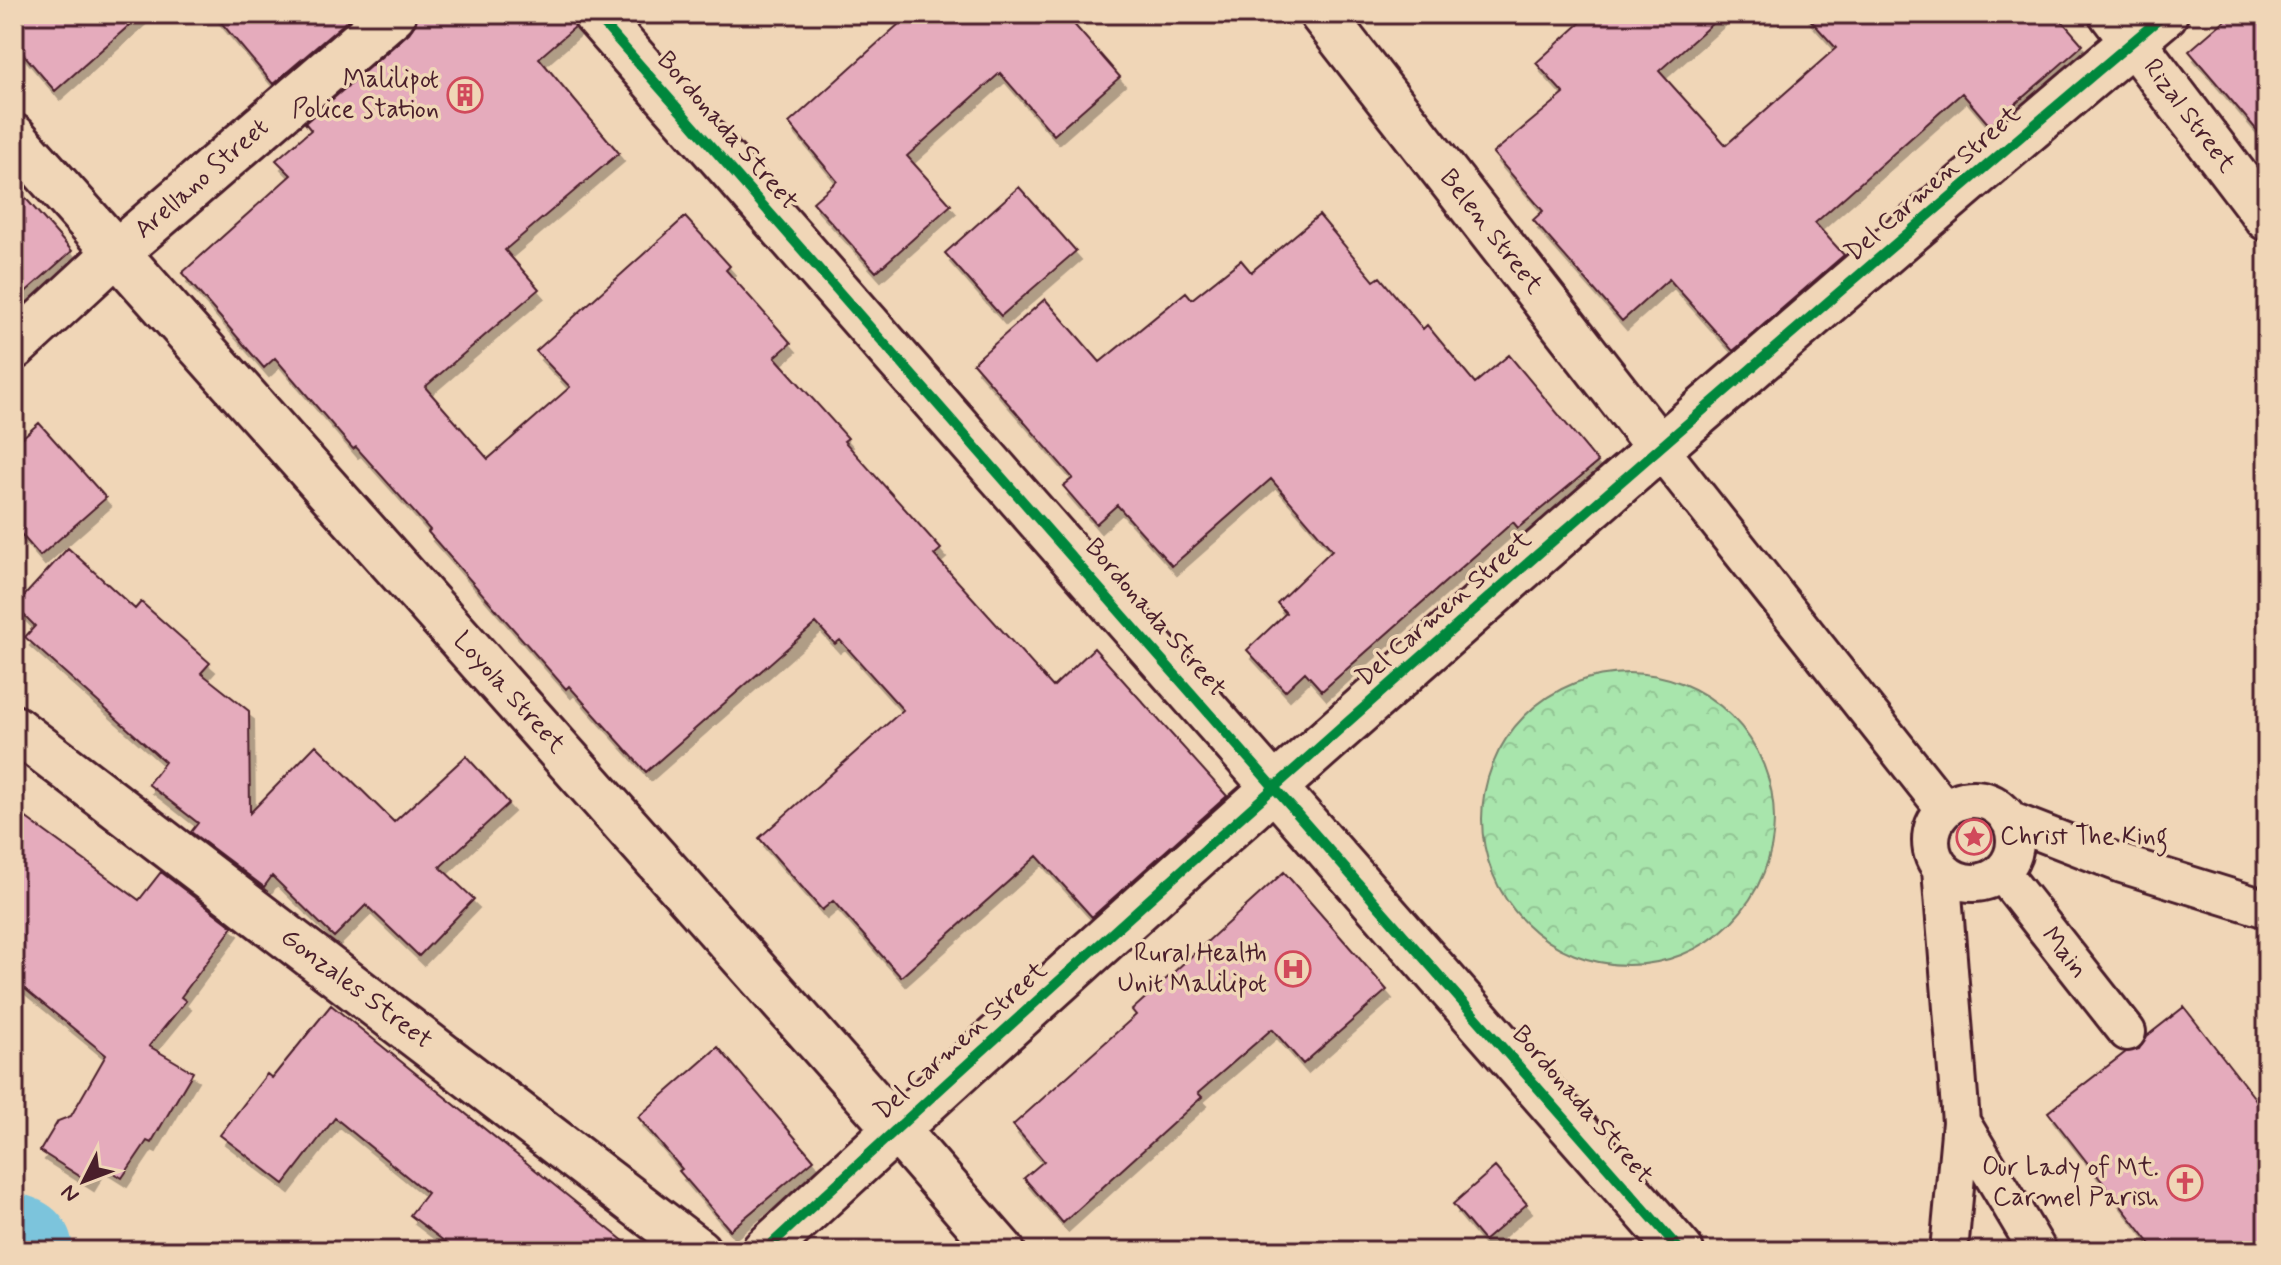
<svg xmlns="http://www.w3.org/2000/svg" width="2281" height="1265" viewBox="0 0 2281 1265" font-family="Mynerve,sans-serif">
  <defs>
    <pattern id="park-crowns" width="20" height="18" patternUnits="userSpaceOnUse" patternTransform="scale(2)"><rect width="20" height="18" fill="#a8e5ac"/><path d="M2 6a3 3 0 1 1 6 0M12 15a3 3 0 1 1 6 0" fill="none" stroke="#92c494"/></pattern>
    <filter id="shadow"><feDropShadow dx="5" dy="9" stdDeviation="0" flood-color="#0004"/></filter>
  </defs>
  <rect width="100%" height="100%" fill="#f0d6b7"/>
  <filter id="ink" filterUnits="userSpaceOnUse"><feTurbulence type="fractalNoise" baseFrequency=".0125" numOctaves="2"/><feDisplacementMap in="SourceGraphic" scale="16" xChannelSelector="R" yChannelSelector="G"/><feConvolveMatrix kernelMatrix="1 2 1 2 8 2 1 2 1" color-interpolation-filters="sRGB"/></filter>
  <g filter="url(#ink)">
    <path fill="url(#park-crowns)" stroke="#79826c" stroke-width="2" d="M1482 819a146 146 0 1 1 292 0a146 146 0 1 1-292 0Z"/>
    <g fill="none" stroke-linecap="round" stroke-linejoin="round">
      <path stroke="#7cc4dc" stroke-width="110" d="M14,1249L18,1251"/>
    </g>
    <path fill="#e5abbc" stroke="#4a1f2b" stroke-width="2" filter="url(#shadow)" d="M14,14H142L55,91L14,43Z
      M214,14H355L273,84Z
      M417,14H571L575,27L539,58L619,153L505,250L539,289L425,387L488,459L570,387L536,351L685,217L730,266L726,270L791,343L775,357L848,438L844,441L941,549L934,555L1053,687L1094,648L1227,796L1092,917L1037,856L901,977L833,901L822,910L759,838L903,710L840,640L835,644L816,623L646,772L569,686L566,689L428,532L430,530L356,447L353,449L275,358L264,368L182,273L291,175L276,160L311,130L305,123L409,33L416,23Z
      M910,14H1065L1120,77L1054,135L1000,73L907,156L951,205L876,272L813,202L837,181L789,123Z
      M1590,14H1723L1659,71L1726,145L1836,48L1805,14H2056L2083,45L1990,126L1962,93L1815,223L1844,255L1733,351L1669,279L1622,321L1533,220L1543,211L1493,153L1564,94L1536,63Z
      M2232,14H2267V142L2189,51Z
      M14,185L72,251L14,302Z
      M1019,187L1076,251L1001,316L945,253Z
      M1319,215L1374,281L1380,277L1423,329L1427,325L1475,383L1509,355L1598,462L1518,528L1513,522L1322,691L1305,672L1285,691L1247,650L1286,613L1277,603L1332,550L1271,479L1172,566L1117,505L1096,524L1063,486L1073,478L973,363L1045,299L1100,362L1186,292L1192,299L1241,260L1251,272Z
      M39,423L106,498L40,556L14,526V445Z
      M68,548L135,609L141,602L210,663L201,673L249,711L250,813L316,745L394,822L466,756L509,803L440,867L474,899L419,956L366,905L334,937L272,876L264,887L191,832L198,823L148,784L165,762L25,637L35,626L15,606Z
      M14,809L139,900L161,872L233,927L181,997L186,1001L149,1046L193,1072L151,1143L147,1141L122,1178L100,1164L89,1182L40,1151L58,1121L71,1116L106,1055L14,980Z
      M1284,872L1387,990L1303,1064L1272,1029L1198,1093L1202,1097L1063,1223L1024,1178L1044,1161L1013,1125L1136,1015L1132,1010Z
      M331,1005L636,1251H457L410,1215L427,1193L335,1118L284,1184L220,1135L267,1074L272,1078Z
      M2184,1007L2267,1114V1251H2156L2048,1112L2126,1052L2139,1049L2147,1036Z
      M718,1047L814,1160L730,1230L679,1171L682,1169L638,1117Z
      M1495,1167L1527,1204L1484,1241L1453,1204Z"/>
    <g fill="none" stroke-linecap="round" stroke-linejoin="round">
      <defs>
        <path id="service" d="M1660,449L1944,808
          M1931 841a42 42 0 1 1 84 0a42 42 0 1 1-84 0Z
          M2009,820L2122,864L2267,909
          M1941,869L1961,1122L1949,1251
          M2002,873L2127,1032
          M1961,1122L2038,1251"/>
        <path id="minor" d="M1322,14L1660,449
          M2112,14L2267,218
          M14,137L896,1129L1002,1251
          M14,347L118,251L393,14
          M14,728L698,1251
          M764,1251C1221,828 1690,416 2165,14"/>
        <path id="tertiary" d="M595,14L1681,1251"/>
      </defs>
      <use href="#service" stroke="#4a1f2b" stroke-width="42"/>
      <use href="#minor" stroke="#4a1f2b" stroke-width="50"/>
      <use href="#tertiary" stroke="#4a1f2b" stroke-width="50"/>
      <use href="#service" stroke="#f0d6b7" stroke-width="36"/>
      <use href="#minor" stroke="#f0d6b7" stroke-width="44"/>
      <use href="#tertiary" stroke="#f0d6b7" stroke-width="44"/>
      <defs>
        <path id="cycleway" d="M595,14L1681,1251
          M764,1251C1221,828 1690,416 2165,14"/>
      </defs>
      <use href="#cycleway" stroke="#f0d6b7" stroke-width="15"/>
      <use href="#cycleway" stroke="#00873e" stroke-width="10"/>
    </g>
  </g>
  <defs>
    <symbol id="building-ring" viewBox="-11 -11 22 22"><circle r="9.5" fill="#f0d6b7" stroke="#d1495b" stroke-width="1.5"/><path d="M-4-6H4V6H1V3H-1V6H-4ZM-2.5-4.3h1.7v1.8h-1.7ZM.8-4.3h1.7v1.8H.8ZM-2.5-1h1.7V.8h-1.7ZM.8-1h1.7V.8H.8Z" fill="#d1495b"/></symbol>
    <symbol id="sight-ring" viewBox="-11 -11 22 22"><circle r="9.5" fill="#f0d6b7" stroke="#d1495b" stroke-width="1.5"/><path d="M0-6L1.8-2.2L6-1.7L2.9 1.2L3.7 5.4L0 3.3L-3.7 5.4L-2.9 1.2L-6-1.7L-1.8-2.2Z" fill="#d1495b"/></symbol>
    <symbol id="hospital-ring" viewBox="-11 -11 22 22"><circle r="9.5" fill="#f0d6b7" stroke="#d1495b" stroke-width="1.5"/><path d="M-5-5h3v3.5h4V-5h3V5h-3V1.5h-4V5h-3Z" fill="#d1495b"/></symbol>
    <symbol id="church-ring" viewBox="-11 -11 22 22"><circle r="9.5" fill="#f0d6b7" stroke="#d1495b" stroke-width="1.5"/><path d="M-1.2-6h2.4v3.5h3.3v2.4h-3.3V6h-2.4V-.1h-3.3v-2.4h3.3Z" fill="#d1495b"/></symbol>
  </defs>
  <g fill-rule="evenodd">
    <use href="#building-ring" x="445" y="75" width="40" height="40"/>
    <use href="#sight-ring" x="1954" y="817" width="40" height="40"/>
    <use href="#hospital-ring" x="1273" y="949" width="40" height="40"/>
    <use href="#church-ring" x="2165" y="1163" width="40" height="40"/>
  </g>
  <g text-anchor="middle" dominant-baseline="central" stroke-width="7" stroke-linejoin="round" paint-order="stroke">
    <g font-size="26" fill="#4a1f2b" stroke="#f0d6b7" text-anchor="end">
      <text x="439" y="80">Malilipot<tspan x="439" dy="30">Police Station</tspan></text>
      <text x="2000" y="837" text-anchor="start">Christ The King</text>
      <text x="1267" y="954">Rural Health<tspan x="1267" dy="30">Unit Malilipot</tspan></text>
      <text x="2159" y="1168">Our Lady of Mt.<tspan x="2159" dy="30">Carmel Parish</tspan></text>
    </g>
    <g font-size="26" fill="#4a1f2b" stroke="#f0d6b7">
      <text transform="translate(2189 116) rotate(53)">Rizal Street</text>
      <text transform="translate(727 131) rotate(49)">Bordonada Street</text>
      <text transform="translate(202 179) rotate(-41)">Arellano Street</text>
      <text transform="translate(1933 184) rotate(-41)">Del Carmen Street</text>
      <text transform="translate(1491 232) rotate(52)">Belen Street</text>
      <text transform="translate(1444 609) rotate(-41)">Del Carmen Street</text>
      <text transform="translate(1155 618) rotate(49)">Bordonada Street</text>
      <text transform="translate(509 693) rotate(48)">Loyola Street</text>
      <text transform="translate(2064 953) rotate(52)">Main</text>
      <text transform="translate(356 989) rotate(37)">Gonzales Street</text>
      <text transform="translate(961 1041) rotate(-42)">Del Carmen Street</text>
      <text transform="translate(1582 1105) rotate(49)">Bordonada Street</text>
    </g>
  </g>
  <rect width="2281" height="1265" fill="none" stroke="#f0d6b7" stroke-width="48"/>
  <rect x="24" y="24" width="2233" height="1217" fill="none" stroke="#4a1f2b" stroke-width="3" filter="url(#ink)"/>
  <g transform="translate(84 1181) rotate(228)" stroke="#f0d6b7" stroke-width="6" paint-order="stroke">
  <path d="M0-6L14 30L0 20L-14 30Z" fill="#4a1f2b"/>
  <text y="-12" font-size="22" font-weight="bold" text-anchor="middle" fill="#4a1f2b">N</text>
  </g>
</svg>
